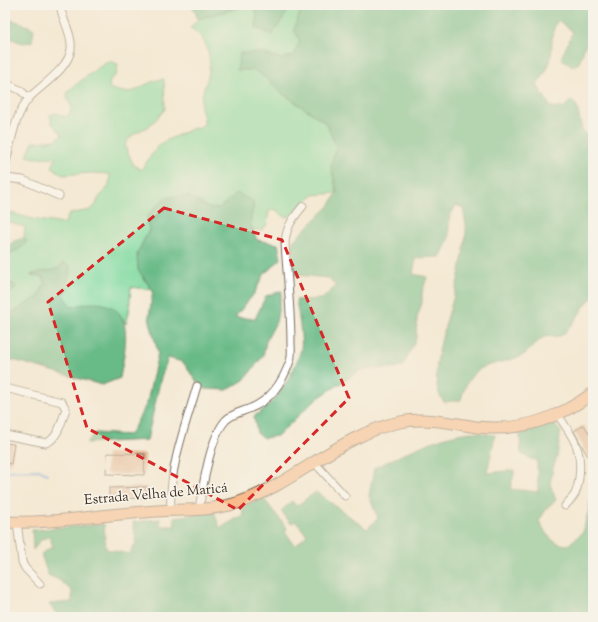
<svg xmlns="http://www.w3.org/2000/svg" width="598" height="622" viewBox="0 0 598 622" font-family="'Sorts Mill Goudy',serif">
  <rect width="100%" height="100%" fill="#f7f3e8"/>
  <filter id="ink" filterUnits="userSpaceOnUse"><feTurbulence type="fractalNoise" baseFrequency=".025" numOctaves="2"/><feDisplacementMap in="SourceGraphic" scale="8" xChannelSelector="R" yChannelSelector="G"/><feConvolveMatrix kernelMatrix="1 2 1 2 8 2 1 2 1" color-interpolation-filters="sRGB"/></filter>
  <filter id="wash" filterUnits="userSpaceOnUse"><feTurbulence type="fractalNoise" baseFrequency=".012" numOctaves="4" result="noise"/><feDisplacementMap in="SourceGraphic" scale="16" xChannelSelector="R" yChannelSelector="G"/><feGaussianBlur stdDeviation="0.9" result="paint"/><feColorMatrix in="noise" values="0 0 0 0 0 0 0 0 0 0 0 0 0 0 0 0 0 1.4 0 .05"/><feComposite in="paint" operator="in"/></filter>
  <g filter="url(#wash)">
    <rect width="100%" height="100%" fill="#f4e9d4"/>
    <path fill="#80daa0" stroke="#5e825f" d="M249,5L257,13L291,8L292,5H306L301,9L300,41L294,55L282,59L261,53L237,69L254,70L266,78L276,89L326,123L336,146L331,166L337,193L313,195L291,216L285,217L275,209L269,211L267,225L262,230H253L250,224L254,202L211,209L188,196L147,216L149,230L137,254L143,278L153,290L131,287L129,312L126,324C114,300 94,302 71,307L64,297L70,272L58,268C49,273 40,270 31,275L43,277L45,283L38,298C25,301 19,314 5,313V293H11L9,281H5V257L27,241L24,238L25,227L5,221V211L32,219L64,224L69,214L90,210L96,205L98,199L109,186L110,174L90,173L63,175L52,167L56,157L36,158L27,156L33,142L56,140L62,134L52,124L50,115L56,113L65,117L69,115L72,108L67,97L68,91C81,81 95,69 109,61L118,64L116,75L110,80L109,88C140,100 137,82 164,79L165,109C160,115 155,121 149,126C139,132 129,134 125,146L133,164L141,170L158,146L165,141L194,128L198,129L204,124C205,117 201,112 201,106C201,85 214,77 208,51C204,39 201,34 190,28L198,19Z"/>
    <path fill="#68ba86" stroke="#527252" d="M192,5H248L198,19Z
      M249,5H292L272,35L256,28L257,13Z
      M306,5H593V42L587,41L579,63L572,67L561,58L573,32L558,20C550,32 553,43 551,57C549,68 543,76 537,85L551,107L563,108L571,100L577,106L582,130L593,142V297C580,308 576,324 562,335C557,338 550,335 544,337C536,341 531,351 523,355C491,369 472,358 461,400L444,402C423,378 451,312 457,284C460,272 466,241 466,229C466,222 464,215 463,208L456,205L449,218V239L440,257L416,258L413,274L427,277L422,293V303L417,318L416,339L402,367L361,370L315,400L277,436L264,438L257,433L254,416C276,405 295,372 301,349C303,340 298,311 296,300L322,299L336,286L329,278L295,275L293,241L329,206L337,193L331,166L336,146L326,123L276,89L266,78L254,70H237L240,53H261L282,59L294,55L300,41L294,30L301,9Z
      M5,18L22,23L34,29L32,42L22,43L5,36Z
      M237,193L254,202L250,224L257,240L278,244L281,259L265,273L253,295L235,317L255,319L266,296L282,291L276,322L266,341L263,356L244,380L227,390L205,389L196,381L183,362L168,358L161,377L147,440L86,443L95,433L130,435L147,403L158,353L149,317L153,290L138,270L137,254L149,230L147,216L162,200L170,197L188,196L211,209L219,208Z
      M24,238L27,241L24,246L5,257V249L14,241Z
      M63,263L70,266V272L64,297L71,307C78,306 85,303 92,303C138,303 125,348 120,378L102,385L6,358L5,313C19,314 26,301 38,298L45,284L43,277L31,275C44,268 51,276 63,263Z
      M5,281L14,284L16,288L11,293H5Z
      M553,423L561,431L557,457L553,468L550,484L556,500L547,508L539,521C547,535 551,544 568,545L583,532L593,491V617H59L49,604L72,602V591L59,580L48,575L41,554L53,546L49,536L41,540L33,550L32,530L104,524L106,549L129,554L136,543L133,522L160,519V526H175L174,517L214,512L220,528L243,515L242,506L263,498L287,528L285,531L295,546L307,535L295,521L291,524L281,511L292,501L296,506L316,492L367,529L378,518L369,496L374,468C405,454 436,436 470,432C478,432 487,434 495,435L487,473L515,470L510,489L538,492L537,460L531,459L521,453L520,434Z"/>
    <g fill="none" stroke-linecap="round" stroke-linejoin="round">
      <path stroke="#6ba1d9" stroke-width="2" d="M5,471L39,470L47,474"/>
    </g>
    <g id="blocks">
      <path fill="#dc9f75" d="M584,425L593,440V466L574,431Z
        M5,443L14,444L11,464L5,463Z
        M107,453L145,454L144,475L106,474Z
        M147,487V498L109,499V488Z"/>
    </g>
  </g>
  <g filter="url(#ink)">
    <use href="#blocks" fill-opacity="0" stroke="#7c6d5e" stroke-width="1"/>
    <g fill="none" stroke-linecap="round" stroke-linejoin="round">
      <defs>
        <path id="minor" d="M5,83L20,90L29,98
          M5,166C11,145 14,114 30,97C42,85 69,68 71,49C73,35 62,20 60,5
          M5,178L23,180L59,196
          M5,388L62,402L66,409C62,420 58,439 46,443L5,435
          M558,415C565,426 575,438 578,451C581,462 580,483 575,494C573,498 568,502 565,506
          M313,461L345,496
          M199,509C203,486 210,437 226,420C233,413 242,412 251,408C271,400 283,381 290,361C292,356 291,348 291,343C291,309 287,276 285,243C286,227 293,218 303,206
          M171,510C168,470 186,424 197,386
          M17,522L22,562L25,568L40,584"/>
        <path id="primary" d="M5,522C51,524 98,515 144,512C174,509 208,512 237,503C295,484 339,435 400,422C425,417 452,423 477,427C521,432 558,419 593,393"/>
      </defs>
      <use href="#minor" stroke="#7c6d5e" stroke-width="9"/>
      <use href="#primary" stroke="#7c6d5e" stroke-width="13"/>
      <use href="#minor" stroke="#fff" stroke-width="7"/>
      <use href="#primary" stroke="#fabb8c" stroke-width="11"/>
    </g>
  </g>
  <path d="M0 0H598V622H0ZM164,208L282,240L349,398L238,510L87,428L48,302Z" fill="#f4e9d4" fill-opacity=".55" fill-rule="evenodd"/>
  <path fill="none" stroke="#d62828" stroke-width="3" stroke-dasharray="8 5" stroke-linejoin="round" d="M164,208L282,240L349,398L238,510L87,428L48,302Z"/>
  <g text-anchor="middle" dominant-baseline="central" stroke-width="3.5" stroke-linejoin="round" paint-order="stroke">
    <g font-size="14" fill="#3b2a1e" stroke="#f7f3e8">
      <text transform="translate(156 495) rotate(-5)">Estrada Velha de Maricá</text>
    </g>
  </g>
  <rect width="598" height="622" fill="none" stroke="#f7f3e8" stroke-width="20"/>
</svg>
